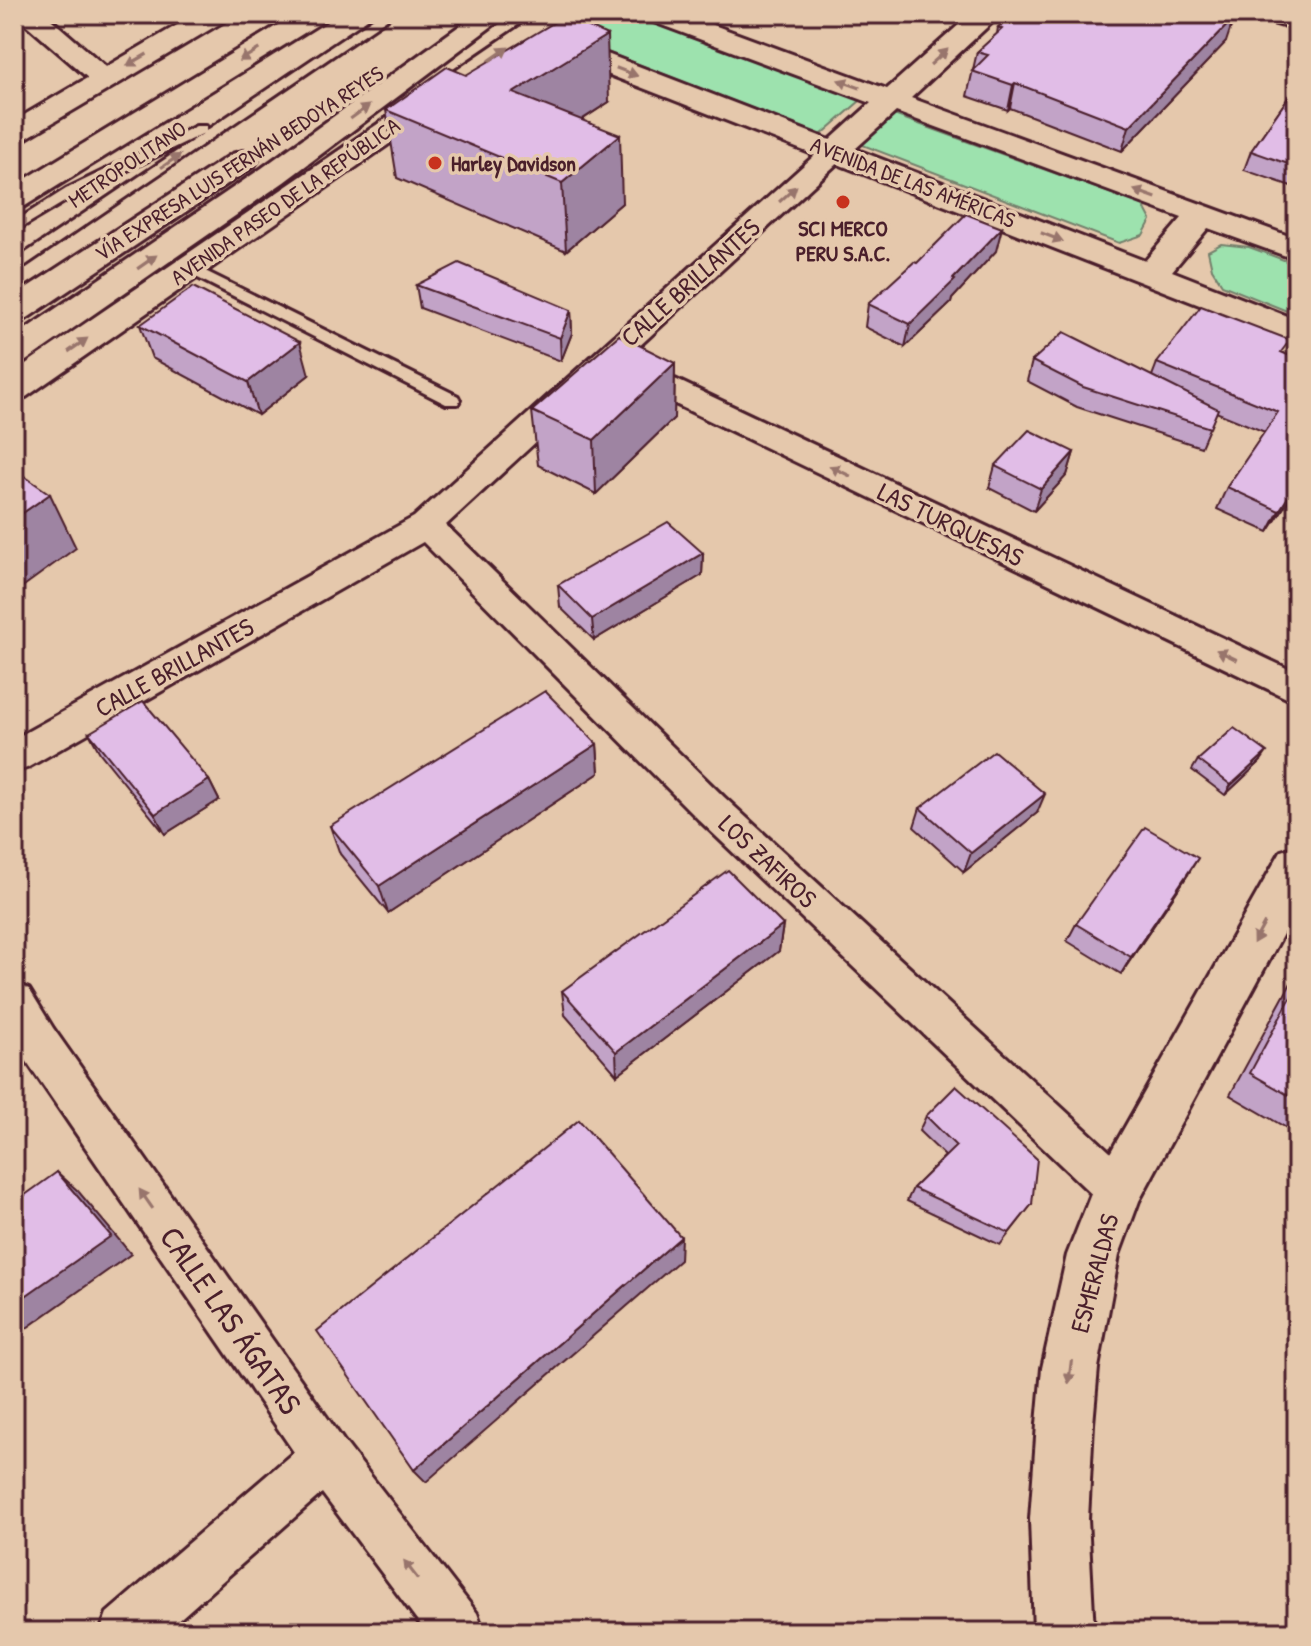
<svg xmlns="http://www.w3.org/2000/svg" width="1311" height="1646" viewBox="0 0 1311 1646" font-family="'Patrick Hand',sans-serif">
  <rect width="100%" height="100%" fill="#e5c8ac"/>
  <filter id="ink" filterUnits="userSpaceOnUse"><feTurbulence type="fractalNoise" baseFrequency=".0125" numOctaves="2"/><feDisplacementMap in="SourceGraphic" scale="16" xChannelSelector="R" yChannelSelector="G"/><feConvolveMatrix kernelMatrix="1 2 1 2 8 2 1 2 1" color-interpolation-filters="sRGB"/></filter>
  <g filter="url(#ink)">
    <path fill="#9de2ae" stroke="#74806c" stroke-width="2" d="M579,14H632L861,100L821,135L555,32Z
      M894,115L1143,205L1151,220L1143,235L1119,243L860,144Z
      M1221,244L1249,247L1297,265V315L1222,285L1212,269L1208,251Z"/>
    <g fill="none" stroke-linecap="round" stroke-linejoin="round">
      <defs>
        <path id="service" d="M380,14H394L14,273V261L204,133L76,195L14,232V222L66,189L196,126H206V131Z
          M189,263L458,396L460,400L458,404H446L184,271V265Z"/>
        <path id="minor" d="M1255,14L1297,15V30L1259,19Z
          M834,144L843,146L847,152L843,158L622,362L630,360L641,363L1297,673V703L619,377L617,367L446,525L724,797L1134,1174L1140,1189L1134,1204L1118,1211L1102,1204L698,819L423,542L27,768L14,772V739L414,517L825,146Z
          M14,983L29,989L53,1028L343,1440L477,1613L484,1632H426L322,1493L165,1632H100L107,1613L294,1452L23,1056L14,1040Z"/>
        <path id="tertiary" d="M14,14H45L120,79L116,85L106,88L96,85Z
          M644,14H684L887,89L971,14H1001L911,98L1297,239V260L1208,228L1172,271L1297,320V343L543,49L539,43L543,37L553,35L563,37L830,140L871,103L648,20ZM896,112L1182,218L1145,261L855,149Z
          M1297,846V908L1139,1201L1119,1255L1098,1368L1093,1424L1088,1519L1094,1632H1034L1030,1519L1037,1424L1042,1368L1067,1255L1100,1171L1281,851Z"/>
        <path id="secondary" d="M196,14H230L226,20L25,139L14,142V121Z
          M539,14H571L567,20L26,397L14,401V372Z"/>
        <path id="motorway" d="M296,14H329L325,20L25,206L14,208V186Z
          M476,14H508L284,182L26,361L14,364V337L262,168Z
          M243,151L254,154L258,160L254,166L26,319L14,322V296L232,154Z"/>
      </defs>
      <use href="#service" stroke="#4a1f2b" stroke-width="6"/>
      <use href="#minor" stroke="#4a1f2b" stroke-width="6"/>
      <use href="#tertiary" stroke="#4a1f2b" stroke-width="6"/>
      <use href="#secondary" stroke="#4a1f2b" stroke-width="6"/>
      <use href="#motorway" stroke="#4a1f2b" stroke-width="6"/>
      <use href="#service" fill="#e5c8ac" fill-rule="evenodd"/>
      <use href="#minor" fill="#e5c8ac" fill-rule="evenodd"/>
      <use href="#tertiary" fill="#e5c8ac" fill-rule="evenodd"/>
      <use href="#secondary" fill="#e5c8ac" fill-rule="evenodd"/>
      <use href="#motorway" fill="#e5c8ac" fill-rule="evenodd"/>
    </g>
    <path fill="#c2a3c7" stroke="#4a1f2b" stroke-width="2" d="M1006,14H1221L1226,42L1122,151L1010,108L1008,110L967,96L977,52L997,34L998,27L1004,23Z
      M466,75L609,102L582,120L622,203L566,251L397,178L386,110Z
      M1297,85V188L1244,170L1251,151Z
      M996,251L952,299L951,303L905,347L865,327L868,304Z
      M416,285L571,310L572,333L561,361L420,308Z
      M140,325L309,375L258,415L152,358Z
      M1284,353L1297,487L1268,532L1217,509L1227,487L1265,432L1216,412L1201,447L1077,407L1027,381L1032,361L1152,376L1157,363Z
      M675,363L674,418L596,494L538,465L532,411Z
      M1074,452L1067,475L1034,511L989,488L995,466Z
      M703,553L702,575L594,640L560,607L558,585Z
      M89,733L209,780L219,800L165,834L100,753Z
      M597,744L599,773L388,913L340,854L330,826Z
      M1198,760L1260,762L1225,795L1192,770Z
      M920,808L1037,813L964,872L914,827Z
      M1187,876L1121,974L1067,941L1076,924Z
      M783,925L779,951L617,1075L565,1015L562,991Z
      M1297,972V1134L1230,1095Z
      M926,1116L1032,1204L1000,1245L907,1201L913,1188L945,1156L919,1131Z"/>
    <path fill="#9e84a2" stroke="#4a1f2b" stroke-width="2" d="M1234,18L1226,42L1122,151L1129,127Z
      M607,35L609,102L519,160L513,93Z
      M1015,83L1010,108L1008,110L1013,85Z
      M620,135L622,203L566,251L562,183Z
      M1002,228L996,251L952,299L951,303L905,347L910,324Z
      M571,310L572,333L561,361L560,338Z
      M300,342L309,375L258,415L248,382Z
      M675,363L674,418L596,494L594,440Z
      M1074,452L1067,475L1034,511L1041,489Z
      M1297,483V487L1268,532L1279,511Z
      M50,494L76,548L14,593V519Z
      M703,553L702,575L594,640L592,619Z
      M597,744L599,773L388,913L379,886Z
      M1267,752L1260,762L1225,795L1231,785Z
      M209,780L219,800L165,834L155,814Z
      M1045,794L1037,813L964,872L971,853Z
      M1198,858L1187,876L1121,974L1131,957Z
      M783,925L779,951L617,1075L616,1052Z
      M57,1172L78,1191L131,1254L14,1337V1304Z
      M681,1237L680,1260L426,1482L414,1470Z"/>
    <path fill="#e1bde7" stroke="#4a1f2b" stroke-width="2" d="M1016,14H1221L1234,18L1129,127L1015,83L1013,85L972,71L988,55L977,52L1002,29L998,27Z
      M565,16L607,35L513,93L620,135L562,183L386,110L447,67L466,75Z
      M1297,85V167L1251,151Z
      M966,214L1002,228L953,279L955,280L910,324L868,304L914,262L917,263Z
      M459,263L571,310L560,338L416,285Z
      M193,287L300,342L248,382L140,325Z
      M1201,306L1290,340L1281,352L1297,359V483L1279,511L1227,487L1278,412L1157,363Z
      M1064,332L1218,409L1210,428L1083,387L1032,361Z
      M619,335L675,363L594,440L532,411Z
      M1029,430L1074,452L1041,489L995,466Z
      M14,469L50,494L14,519Z
      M668,522L703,553L592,619L558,585Z
      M545,691L597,744L379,886L330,826Z
      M143,701L209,780L155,814L89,733Z
      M1234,728L1267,752L1231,785L1198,760Z
      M994,751L1045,794L971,853L920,808Z
      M1145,827L1198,858L1131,957L1076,924Z
      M728,870L783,925L616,1052L562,991Z
      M1297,986V1100L1250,1073Z
      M956,1086L1037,1159L1032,1204L1009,1233L913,1188L956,1146L926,1116Z
      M579,1120L681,1237L414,1470L317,1331Z
      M57,1172L111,1236L14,1304V1203Z"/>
    <defs><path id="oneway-solid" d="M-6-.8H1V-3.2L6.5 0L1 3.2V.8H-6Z" transform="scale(2)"/></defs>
    <g fill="#98746c">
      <use href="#oneway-solid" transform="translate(499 54) rotate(-35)"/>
      <use href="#oneway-solid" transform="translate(249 55) rotate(149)"/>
      <use href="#oneway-solid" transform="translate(939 57) rotate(-42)"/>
      <use href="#oneway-solid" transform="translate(137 60) rotate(150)"/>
      <use href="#oneway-solid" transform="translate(627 72) rotate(21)"/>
      <use href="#oneway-solid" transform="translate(849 84) rotate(-160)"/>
      <use href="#oneway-solid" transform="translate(360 112) rotate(-36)"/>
      <use href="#oneway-solid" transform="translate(171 161) rotate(-34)"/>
      <use href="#oneway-solid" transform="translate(788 194) rotate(-42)"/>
      <use href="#oneway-solid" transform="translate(1145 194) rotate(-160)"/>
      <use href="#oneway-solid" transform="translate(1052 237) rotate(21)"/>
      <use href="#oneway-solid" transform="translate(147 262) rotate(-35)"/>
      <use href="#oneway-solid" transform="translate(78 345) rotate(-35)"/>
      <use href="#oneway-solid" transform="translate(840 471) rotate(-154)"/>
      <use href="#oneway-solid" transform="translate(1227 655) rotate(-154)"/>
      <use href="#oneway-solid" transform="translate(1259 933) rotate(119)"/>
      <use href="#oneway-solid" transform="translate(146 1199) rotate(-125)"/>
      <use href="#oneway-solid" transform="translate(1070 1372) rotate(97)"/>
      <use href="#oneway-solid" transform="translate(411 1570) rotate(-127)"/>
    </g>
  </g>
  <g fill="#c8321e" stroke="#e5c8ac" stroke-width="3">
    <circle cx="435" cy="163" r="8"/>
    <circle cx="843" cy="202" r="8"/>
  </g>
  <g text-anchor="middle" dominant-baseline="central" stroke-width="7" stroke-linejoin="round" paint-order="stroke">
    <g font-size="22" fill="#4a1f2b" stroke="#e5c8ac">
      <text transform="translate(239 163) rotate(-33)">VÍA EXPRESA LUIS FERNÁN BEDOYA REYES</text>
      <text transform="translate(127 164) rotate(-34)">METROPOLITANO</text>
      <text transform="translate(913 182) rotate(21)">AVENIDA DE LAS AMÉRICAS</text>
      <text transform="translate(285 201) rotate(-35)">AVENIDA PASEO DE LA REPÚBLICA</text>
    </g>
    <g font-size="22" font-weight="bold" fill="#4a1f2b" stroke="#e5c8ac" text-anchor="start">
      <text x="451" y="163">Harley Davidson</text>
      <text x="843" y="228" text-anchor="middle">SCI MERCO<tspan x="843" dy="25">PERU S.A.C.</tspan></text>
    </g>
    <g font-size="26" fill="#4a1f2b" stroke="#e5c8ac">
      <text transform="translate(690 282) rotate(-42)">CALLE BRILLANTES</text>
      <text transform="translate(951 524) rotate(26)">LAS TURQUESAS</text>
      <text transform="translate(174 667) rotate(-29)">CALLE BRILLANTES</text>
      <text transform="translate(768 861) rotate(43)">LOS ZAFIROS</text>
      <text transform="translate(1094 1273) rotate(-75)">ESMERALDAS</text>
    </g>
    <g font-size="32" fill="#4a1f2b" stroke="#e5c8ac">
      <text transform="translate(231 1320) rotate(55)">CALLE LAS ÁGATAS</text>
    </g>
  </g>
  <rect width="1311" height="1646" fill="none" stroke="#e5c8ac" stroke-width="48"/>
  <rect x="24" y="24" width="1263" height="1598" fill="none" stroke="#4a1f2b" stroke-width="3" filter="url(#ink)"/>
</svg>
